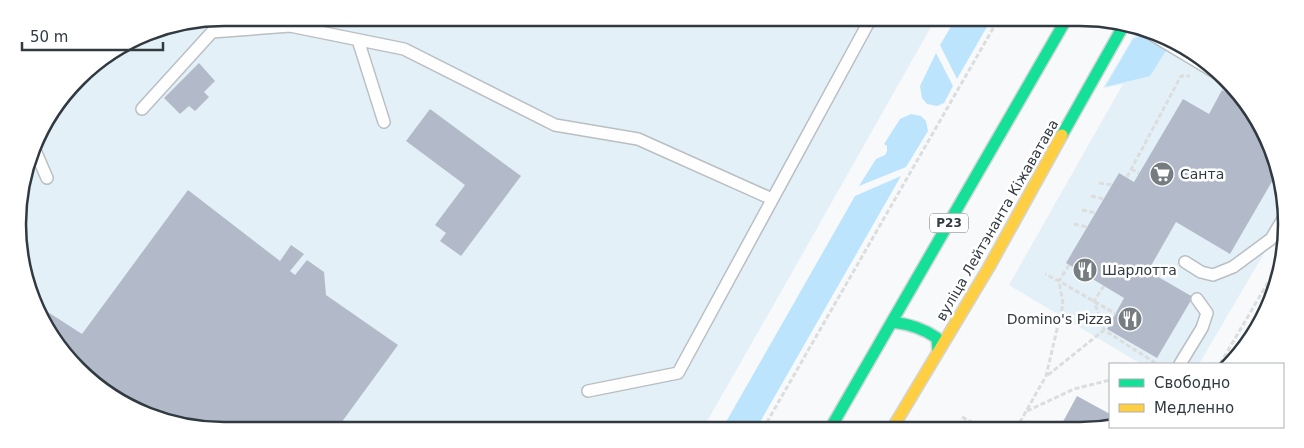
<svg xmlns="http://www.w3.org/2000/svg" width="1304" height="448" viewBox="0 0 1304 448" font-family="'DejaVu Sans',sans-serif">
  <rect width="100%" height="100%" fill="#f7f9fb"/>
  <path fill="#e4f0f7" d="M224,18H936L786,283L702,430H224L171,424L52,339L24,277L19,197L39,132L88,69L145,33Z
    M1139,27L1205,60L1259,121L1285,197L1283,221L1199,364H1141L1009,285L1123,84L1103,88Z"/>
  <path fill="#bce4fc" d="M956,18H992L957,79L940,45Z
    M1138,37H1147L1167,49L1150,76L1105,87L1133,39Z
    M936,53L953,86L944,103L937,106L927,104L922,98L920,86Z
    M911,114L921,116L926,121L928,131L906,167L859,186L876,159L885,155L887,151V146L884,144L900,119Z
    M901,176L756,429H722L855,196Z"/>
  <path fill="#b2baca" d="M199,63L215,81L204,92L209,97L195,111L189,106L180,114L164,98Z
    M1222,90L1242,101L1259,121L1277,173L1230,254L1176,222L1148,271L1193,297L1157,358L1107,329L1124,298L1066,263L1119,173L1134,182L1183,99L1209,114Z
    M430,109L521,176L461,256L440,241L446,233L435,225L465,185L406,141Z
    M188,190L280,261L291,245L304,254L290,271L295,275L307,260L324,272L326,295L398,345L336,430H224L171,424L109,396L52,339L37,305L82,334Z
    M1264,301L1269,303L1259,327L1250,338L1245,336Z
    M1077,396L1110,414V428L1059,429Z"/>
  <g fill="none" stroke-linecap="round" stroke-linejoin="round">
    <defs>
      <path id="lane" d="M1146,31L1218,74
        M358,40L384,122
        M142,109L212,32L290,26L404,49L555,125L638,139L772,199
        M34,148L47,178
        M1185,262L1201,272L1213,275L1233,267L1271,239L1283,219
        M1180,364L1202,328L1207,313L1197,299
        M588,391L678,373L871,18"/>
      <path id="fast" d="M1062,135L1125,23
        M892,322C909,324 923,328 937,338L938,351
        M830,429L1067,18"/>
      <path id="slow" d="M892,429L989,267L1062,135"/>
    </defs>
    <use href="#lane" stroke="#b9bfc2" stroke-width="14"/>
    <use href="#fast" stroke="#d2d5d7" stroke-width="14"/>
    <use href="#slow" stroke="#d2d5d7" stroke-width="14"/>
    <path stroke="#dcdddd" stroke-width="3" stroke-dasharray="5 2.5" stroke-linecap="butt" d="M1131,169L1139,173
      M1127,177L1181,76H1190
      M1099,183L1112,185
      M1091,196L1104,199
      M1082,210L1096,213
      M1074,224L1087,227
      M1069,265L1059,281L1116,314
      M1104,286L1094,301L1104,330L1157,364
      M1266,286L1274,291
      M1220,364L1280,262
      M1048,375L1104,330
      M1027,411L1074,389L1110,380
      M962,417L984,429
      M763,429L999,18
      M1016,429L1046,376L1063,304L1059,281L1045,274"/>
    <use href="#lane" stroke="#fefefe" stroke-width="11"/>
    <use href="#fast" stroke="#16e098" stroke-width="11"/>
    <use href="#slow" stroke="#ffcf43" stroke-width="11"/>
  </g>
  <defs>
    <symbol id="supermarket-disc" viewBox="-11 -11 22 22"><circle r="9.5" fill="#767d81" stroke="#fff"/><path d="M-6-5.5h2.5l.6 2H6L4.5 2H-2.5L-4.4-4H-6ZM-1.5 3.2a1.3 1.3 0 1 0 .1 0ZM3 3.2a1.3 1.3 0 1 0 .1 0Z" fill="#fff"/></symbol>
    <symbol id="restaurant-disc" viewBox="-11 -11 22 22"><circle r="9.5" fill="#767d81" stroke="#fff"/><path d="M-5-6h1v4h1v-4h1v4h1v-4h1v5L-1.5 .5V6h-2V.5L-5-1ZM5-6V6H3V1.5H1.5Q1.5-4 5-6Z" fill="#fff"/></symbol>
  </defs>
  <g fill-rule="evenodd">
    <use href="#supermarket-disc" x="1148" y="160" width="28" height="28"/>
    <use href="#restaurant-disc" x="1071" y="256" width="28" height="28"/>
    <use href="#restaurant-disc" x="1116" y="305" width="28" height="28"/>
  </g>
  <g text-anchor="middle" dominant-baseline="central" stroke-width="5" stroke-linejoin="round" paint-order="stroke">
    <rect fill="#fff" stroke="#6e7579" stroke-width="1" x="930" y="213.5" width="38" height="19" rx="4"/>
    <g font-size="12" font-weight="bold" fill="#303a40">
      <text x="949" y="223">Р23</text>
    </g>
    <g font-size="14" fill="#303a40" stroke="#fff" text-anchor="start">
      <text x="1180" y="174">Санта</text>
      <text x="1102" y="270">Шарлотта</text>
      <text x="1112" y="319" text-anchor="end">Domino's Pizza</text>
    </g>
    <g font-size="14" fill="#303a40" stroke="#fff">
      <text transform="translate(997 220) rotate(-60)">вуліца Лейтэнанта Кіжаватава</text>
    </g>
  </g>
  <path d="M0 0H1304V448H0ZM224 26H1080A198 198 0 0 1 1278 224V224A198 198 0 0 1 1080 422H224A198 198 0 0 1 26 224V224A198 198 0 0 1 224 26Z" fill="#fff" fill-rule="evenodd"/>
  <path fill="none" stroke="#303a40" stroke-width="2.5" d="M224 26H1080A198 198 0 0 1 1278 224V224A198 198 0 0 1 1080 422H224A198 198 0 0 1 26 224V224A198 198 0 0 1 224 26Z"/>
  <rect x="1109" y="363" width="175" height="65" fill="#ffffff" stroke="#acb0b3"/>
  <rect x="1119" y="379" width="25" height="8" fill="#16e098" stroke="#acb0b3"/>
  <text x="1154" y="388" font-size="15" fill="#303a40">Свободно</text>
  <rect x="1119" y="404" width="25" height="8" fill="#ffcf43" stroke="#acb0b3"/>
  <text x="1154" y="413" font-size="15" fill="#303a40">Медленно</text>
  <path d="M22 42v8h141v-8" fill="none" stroke="#303a40" stroke-width="2.5"/>
  <text x="30" y="42" font-size="15" fill="#303a40" stroke="#ffffff" stroke-width="4" paint-order="stroke">50 m</text>
</svg>
